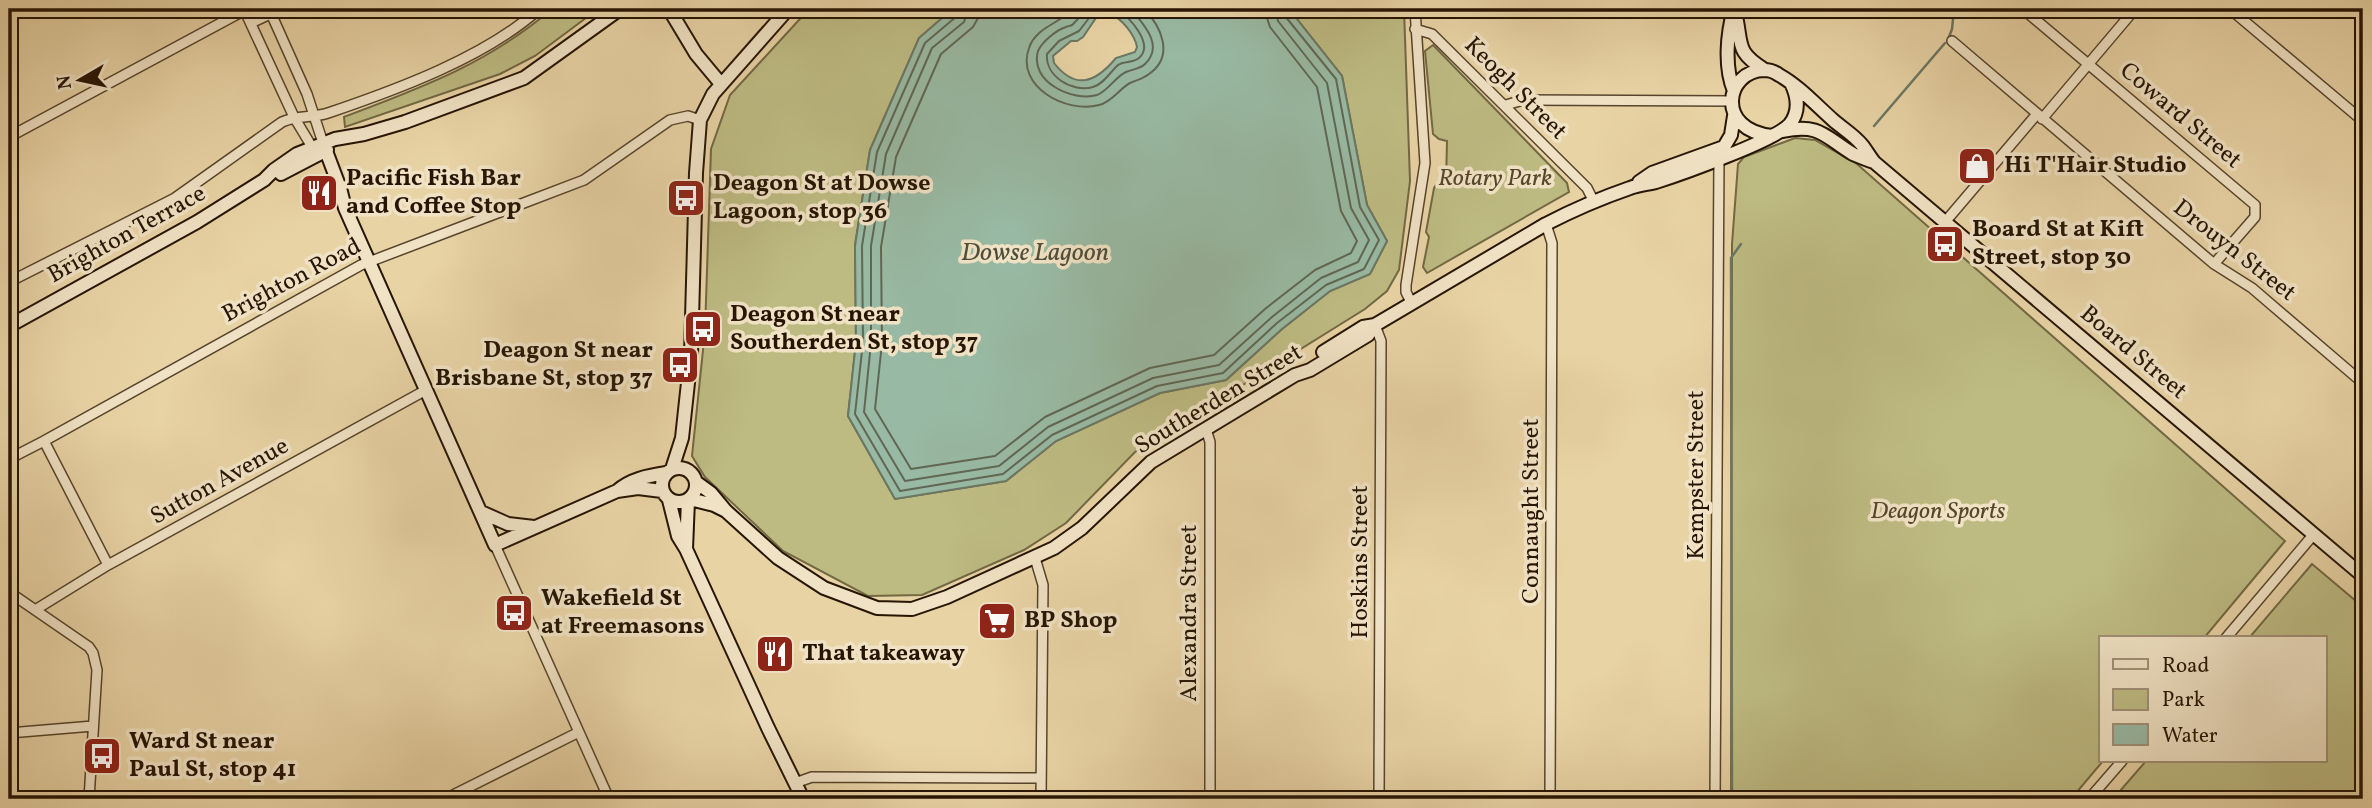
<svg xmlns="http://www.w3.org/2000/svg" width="2372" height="808" viewBox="0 0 2372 808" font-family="Vollkorn,serif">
  <rect width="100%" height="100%" fill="#e8d3a5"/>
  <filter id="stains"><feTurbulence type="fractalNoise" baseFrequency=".00286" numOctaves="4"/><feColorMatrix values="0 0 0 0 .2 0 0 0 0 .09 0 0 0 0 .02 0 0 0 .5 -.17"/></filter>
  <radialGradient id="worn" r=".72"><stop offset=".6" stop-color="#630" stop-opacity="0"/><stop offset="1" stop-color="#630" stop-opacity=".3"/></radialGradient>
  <path fill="#bdba82" stroke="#726843" stroke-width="2" d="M552,9H598L535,56L500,74L345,127L344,117C421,88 487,64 552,9Z
    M809,9H963L948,13L919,38L870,150L855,245L856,342L848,416L895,499L1006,481L1056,441L1160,393L1226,380L1282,329L1330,291L1370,274L1387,241L1367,205L1342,76L1289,9H1404L1410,181L1399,270L1387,291L1365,309L1135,452L1066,523L1024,550L922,595L868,596L783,551L705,477L692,456L705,331L711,149L730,95Z
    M1433,45L1567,183L1569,192L1427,273L1423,267L1429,237L1426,232L1434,188L1437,183L1446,182L1447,141L1439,139L1433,134L1425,51Z
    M1795,138L1815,140L1857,164L2285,541L2204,638H2101V761H2103L2071,799H1731L1732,244L1738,164L1744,157Z
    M2312,564L2363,607V799H2113L2146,761H2325V638H2249Z"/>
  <path fill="#98b9a3" stroke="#6b7763" stroke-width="2" fill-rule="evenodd" d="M963,9H1289L1342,76L1367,205L1387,241L1370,274L1330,291L1282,329L1226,380L1160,393L1056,441L1006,481L895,499L848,416L856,342L855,246L870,150L919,38L948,13ZM1111,14C1122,19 1135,35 1137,47L1135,52L1116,58C1096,82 1076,91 1054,63L1053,56L1071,41H1077L1083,37L1098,15Z"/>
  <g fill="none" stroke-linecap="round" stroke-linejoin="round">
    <path stroke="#606754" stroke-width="2" d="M959,9L957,16L925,43L877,152L862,246L863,342L855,414L900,491L1003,474L1052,435L1157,386L1223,373L1277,323L1326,285L1364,269L1379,240L1360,207L1336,79L1285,16L1284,9
      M968,9L964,22L932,48L886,154L871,246V343L864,412L905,481L999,466L1048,427L1153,378L1219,365L1272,317L1321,278L1358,262L1369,240L1351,208L1327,83L1278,21L1275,9
      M979,9L978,18L973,27L941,54L896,157L881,247L882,343L875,409L911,469L995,456L1045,417L1150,368L1214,355L1265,309L1315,270L1351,253L1357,241L1341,211L1317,87L1270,27L1264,9
      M1071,9C1063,23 1036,26 1029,48C1015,87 1067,114 1099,105C1112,102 1119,89 1130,83C1136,80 1143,79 1149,74C1175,56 1161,26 1144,9
      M1083,9C1081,13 1079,19 1075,22C1070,28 1072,24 1066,27C1056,30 1042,42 1038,51C1029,82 1073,102 1097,95C1108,91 1115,77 1126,72C1133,69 1140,69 1145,64C1165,45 1142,23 1131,9
      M1096,9L1079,31L1059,41L1047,54C1045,76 1072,93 1093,87C1104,84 1111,71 1118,65C1124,61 1133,63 1139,58C1155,44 1129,17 1117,9"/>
    <path stroke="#6b7763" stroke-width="2.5" d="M1949,37L1952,29L1954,9
      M1874,126L1945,43
      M1732,799L1731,258L1741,244"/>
    <defs>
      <path id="street" d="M244,9L294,117L312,147
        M269,9L307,94L323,143
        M2023,9L2255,205V217L2214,264
        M2230,9L2363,121
        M251,23L281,9
        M1415,29L1432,34L1587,188L1594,202
        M1952,41L2214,264L2252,288L2363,383
        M1506,105L1523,100L1733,101
        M2042,119L2135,9
        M9,137L245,10
        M1945,222L2037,114
        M1546,224L1552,243L1550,799
        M9,282L175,198L282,122C297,115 313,118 328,113C396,90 486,57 539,9
        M1412,304L1406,292V285L1425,163L1415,9
        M1375,325L1381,341L1379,799
        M1206,429L1210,442V799
        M44,441L108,565
        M9,459L44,441L361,265L584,180L670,120L688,116L700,120
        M495,545L609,799
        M1035,558L1043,585L1041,799
        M9,592L89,647L93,653L97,670L89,799
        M35,610L108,565L426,390
        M2226,638L2314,534
        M9,733L93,726
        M795,783L812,777L1041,778
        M445,799L579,732
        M1715,799L1719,157
        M2089,799L2122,761"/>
      <path id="secondary" d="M669,9L696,54L721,84
        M1735,12C1743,44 1734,51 1765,70
        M1734,91C1724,67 1727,34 1734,9
        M1783,131C1820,123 1825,137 1853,154C1860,157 1867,160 1874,162
        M1772,136C1715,130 1725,71 1764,70C1770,70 1775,72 1779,75C1799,86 1816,105 1833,120C1842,128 1854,135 1862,145C1866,150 1870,157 1874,162L2363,576
        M323,143L340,188L345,208L495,545L617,491L638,488L662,491
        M281,174L327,150
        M1639,182L1652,173L1724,147L1731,135L1734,116
        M9,326L197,222L264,180L274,170L297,154L335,139L364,134L405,122L524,78L620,9
        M1323,352L1363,327L1375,325
        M662 485a17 17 0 1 1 34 0a17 17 0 1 1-34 0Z
        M672,469L682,438L691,355L696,173L700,120L713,94L788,9
        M696,482L711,493L726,511L778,558L824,588L877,608L912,609L947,597L1054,548L1082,528L1151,462L1295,375L1310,370L1368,335L1375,325L1546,224C1573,210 1601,198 1630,188C1638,185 1648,184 1656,182C1681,174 1776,140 1790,124C1800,111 1798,97 1791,83
        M617,491C631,479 647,476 666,473
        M690,499L714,505L726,511
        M669,500L678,536L686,549L768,728L803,799
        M481,512L508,524L534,527
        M686,549L688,500"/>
    </defs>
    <use href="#street" stroke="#57442c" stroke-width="12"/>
    <use href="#secondary" stroke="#271504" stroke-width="16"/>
    <use href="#street" stroke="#f0e2c4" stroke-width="9"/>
    <use href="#secondary" stroke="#f0e2c4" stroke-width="12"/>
  </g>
  <defs>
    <symbol id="shop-square" viewBox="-11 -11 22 22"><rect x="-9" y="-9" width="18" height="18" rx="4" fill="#8f2418" stroke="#f0e2c4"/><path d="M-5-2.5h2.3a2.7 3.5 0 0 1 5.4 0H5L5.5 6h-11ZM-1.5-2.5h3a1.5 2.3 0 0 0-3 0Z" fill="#fff"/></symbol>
    <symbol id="restaurant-square" viewBox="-11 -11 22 22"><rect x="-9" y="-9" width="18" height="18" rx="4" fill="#8f2418" stroke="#f0e2c4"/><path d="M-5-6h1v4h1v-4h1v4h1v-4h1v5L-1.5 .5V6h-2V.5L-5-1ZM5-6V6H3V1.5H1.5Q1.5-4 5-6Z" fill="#fff"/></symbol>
    <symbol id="bus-square" viewBox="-11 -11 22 22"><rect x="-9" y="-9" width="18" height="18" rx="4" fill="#8f2418" stroke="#f0e2c4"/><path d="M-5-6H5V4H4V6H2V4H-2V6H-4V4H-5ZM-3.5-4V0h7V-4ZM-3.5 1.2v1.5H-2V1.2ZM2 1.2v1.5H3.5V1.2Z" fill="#fff"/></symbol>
    <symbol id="supermarket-square" viewBox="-11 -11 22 22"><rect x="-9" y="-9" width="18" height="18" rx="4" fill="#8f2418" stroke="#f0e2c4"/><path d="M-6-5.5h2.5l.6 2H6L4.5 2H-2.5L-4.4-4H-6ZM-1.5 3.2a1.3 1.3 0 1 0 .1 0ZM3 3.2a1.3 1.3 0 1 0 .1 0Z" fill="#fff"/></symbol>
  </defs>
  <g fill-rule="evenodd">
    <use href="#shop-square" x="1955" y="144" width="44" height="44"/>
    <use href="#restaurant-square" x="297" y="171" width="44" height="44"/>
    <use href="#bus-square" x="664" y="176" width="44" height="44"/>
    <use href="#bus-square" x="1923" y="222" width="44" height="44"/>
    <use href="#bus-square" x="681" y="307" width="44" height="44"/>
    <use href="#bus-square" x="658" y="343" width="44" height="44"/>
    <use href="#bus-square" x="492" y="591" width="44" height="44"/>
    <use href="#supermarket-square" x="975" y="599" width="44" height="44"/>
    <use href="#restaurant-square" x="753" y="632" width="44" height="44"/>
    <use href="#bus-square" x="80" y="734" width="44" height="44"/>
  </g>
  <g text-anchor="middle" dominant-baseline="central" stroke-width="7" stroke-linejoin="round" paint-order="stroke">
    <g font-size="24" fill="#271504" stroke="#f0e2c4">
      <text transform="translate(1515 89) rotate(45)">Keogh Street</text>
      <text transform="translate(2180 116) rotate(40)">Coward Street</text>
      <text transform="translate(127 235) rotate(-29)">Brighton Terrace</text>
      <text transform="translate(2234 251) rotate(38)">Drouyn Street</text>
      <text transform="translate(292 281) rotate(-28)">Brighton Road</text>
      <text transform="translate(2133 353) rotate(40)">Board Street</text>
      <text transform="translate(1219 400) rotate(-31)">Southerden Street</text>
      <text transform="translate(1697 475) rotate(-90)">Kempster Street</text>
      <text transform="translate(220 482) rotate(-29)">Sutton Avenue</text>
      <text transform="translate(1532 511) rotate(-90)">Connaught Street</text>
      <text transform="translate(1361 562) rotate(-90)">Hoskins Street</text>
      <text transform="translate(1190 613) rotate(-90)">Alexandra Street</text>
    </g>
    <g font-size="24" font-weight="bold" fill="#271504" stroke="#f0e2c4" text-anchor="start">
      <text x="2004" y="166">Hi T'Hair Studio</text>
      <text x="346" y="179">Pacific Fish Bar<tspan x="346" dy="28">and Coffee Stop</tspan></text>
      <text x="713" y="184">Deagon St at Dowse<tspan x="713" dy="28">Lagoon, stop 36</tspan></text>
      <text x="1972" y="230">Board St at Kift<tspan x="1972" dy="28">Street, stop 30</tspan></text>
      <text x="730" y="315">Deagon St near<tspan x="730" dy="28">Southerden St, stop 37</tspan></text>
      <text x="653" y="351" text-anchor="end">Deagon St near<tspan x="653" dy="28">Brisbane St, stop 37</tspan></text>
      <text x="541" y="599">Wakefield St<tspan x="541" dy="28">at Freemasons</tspan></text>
      <text x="1024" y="621">BP Shop</text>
      <text x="802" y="654">That takeaway</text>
      <text x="129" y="742">Ward St near<tspan x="129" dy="28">Paul St, stop 41</tspan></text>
    </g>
    <g font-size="24" font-style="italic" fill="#54472a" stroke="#f0e2c4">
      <text x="1495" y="179">Rotary Park</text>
      <text x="1938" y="512">Deagon Sports</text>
    </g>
    <g font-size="26" font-style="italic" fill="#4f4e3c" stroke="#f0e2c4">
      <text x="1035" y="253">Dowse Lagoon</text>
    </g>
  </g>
  <rect width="2372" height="808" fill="none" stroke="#e8d3a5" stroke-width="35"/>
  <rect x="10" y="10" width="2351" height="787" fill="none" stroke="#271504" stroke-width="3.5"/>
  <rect x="18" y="18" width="2337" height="773" fill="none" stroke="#271504" stroke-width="2"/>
  <rect x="2099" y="636" width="228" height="126" fill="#f0e2c4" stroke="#a09077" stroke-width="2"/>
  <rect x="2113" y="659" width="35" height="10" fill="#f0e2c4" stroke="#a09077" stroke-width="2"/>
  <text x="2162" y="672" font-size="21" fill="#271504">Road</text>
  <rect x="2113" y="689" width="35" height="21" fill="#bdba82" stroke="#a09077" stroke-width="2"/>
  <text x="2162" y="706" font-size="21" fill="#271504">Park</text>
  <rect x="2113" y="724" width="35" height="21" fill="#98b9a3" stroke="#a09077" stroke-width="2"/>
  <text x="2162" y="742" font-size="21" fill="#271504">Water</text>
  <g transform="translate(80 80) rotate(261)" stroke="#f0e2c4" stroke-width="5" paint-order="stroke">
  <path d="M0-5L12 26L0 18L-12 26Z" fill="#271504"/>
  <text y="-10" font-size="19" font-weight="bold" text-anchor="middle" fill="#271504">N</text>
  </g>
  <rect width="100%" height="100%" filter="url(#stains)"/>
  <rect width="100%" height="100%" fill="url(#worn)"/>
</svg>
